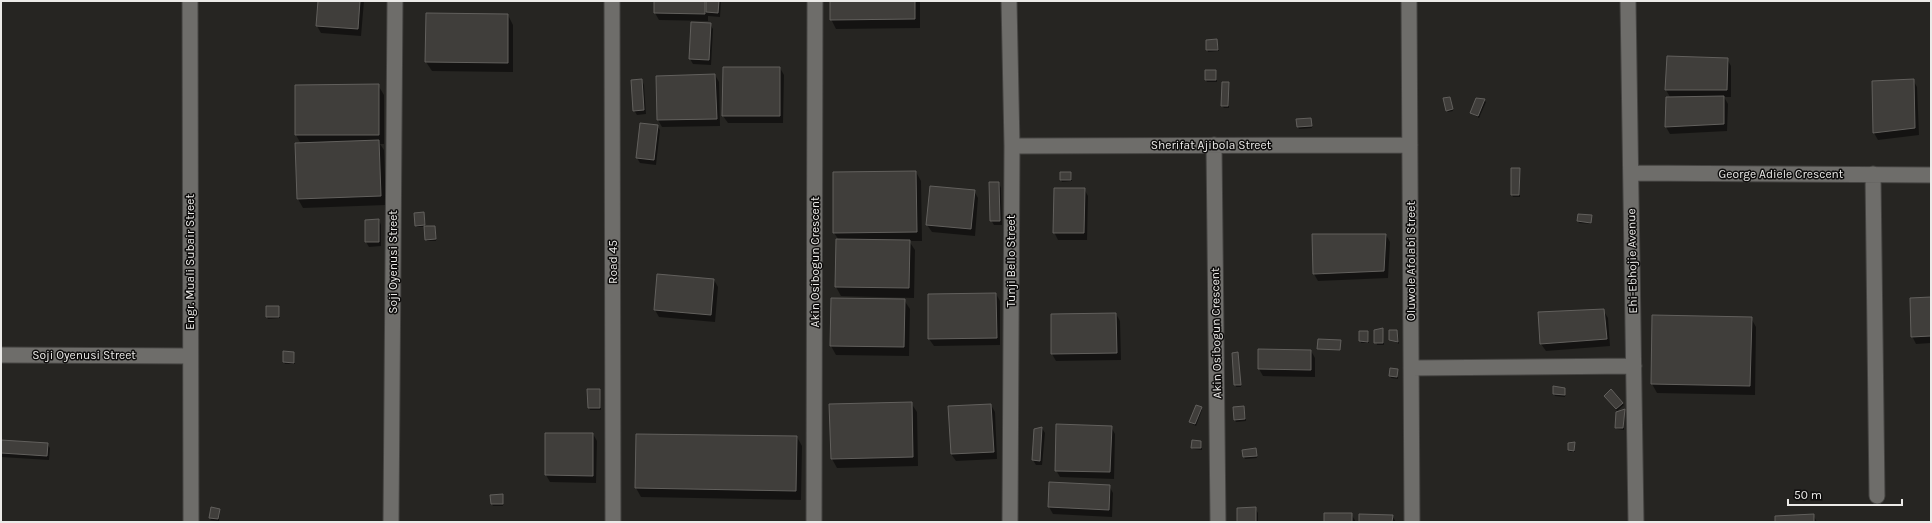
<svg xmlns="http://www.w3.org/2000/svg" width="1932" height="523" viewBox="0 0 1932 523" font-family="Karla,sans-serif">
  <rect width="100%" height="100%" fill="#262522"/>
  <path fill="#0007" d="M319,1H364L361,36L321,33L317,26Z
    M655,1H721L720,17L708,16V21L659,20L655,13Z
    M831,1H920V28L836,29L831,19Z
    M508,15L513,25V72L432,71L426,62Z
    M710,24L713,29L711,65L693,64L690,59Z
    M1207,40H1217L1219,51L1208,52Z
    M1727,59L1731,66V97H1724L1728,104L1727,131L1670,134L1666,127L1670,97L1666,90Z
    M780,68L784,75L783,123H728L723,116Z
    M1216,71L1217,82H1207L1206,80Z
    M715,75L719,82L720,126L662,127L658,120L657,77Z
    M642,80L644,85L646,114L637,115L634,110Z
    M1913,80L1917,87L1919,135L1878,140L1874,133Z
    M1228,83L1229,108H1224L1222,106Z
    M378,85L384,95V144H380L384,150L386,205L303,208L298,199L296,144H301L296,135Z
    M1477,99L1484,100L1486,102L1479,118L1471,113Z
    M1451,100L1453,111L1448,112L1447,110Z
    M1310,119L1312,128L1299,129L1298,127Z
    M641,124L657,126L660,130L656,165L640,163L637,158Z
    M1519,169L1520,197H1513L1512,195Z
    M916,172L921,181L922,241H909L915,250L914,298L841,296L836,287L839,240L834,233Z
    M1071,173L1072,181L1062,182L1061,180Z
    M999,183L1001,188L1002,225H994L991,220Z
    M1084,189L1088,196L1087,240H1058L1054,232Z
    M974,191L978,198L975,236L932,232L927,225Z
    M424,213L426,227H435L436,229V241H427L425,227H417L416,225Z
    M1591,216V224L1579,223L1578,221Z
    M379,220L381,225V246L369,247L366,242Z
    M1386,235L1390,242L1388,278L1318,281L1314,274Z
    M658,275L714,280L718,287L715,322L659,317L655,310Z
    M996,294L1000,301V345L934,346L929,339Z
    M1931,298V343L1916,344L1912,336Z
    M904,300L910,309L909,356L836,355L831,346Z
    M278,307L280,318L268,319L267,317Z
    M1603,310L1608,318L1610,346L1546,351L1541,344L1539,313Z
    M1116,314L1120,321L1121,360L1056,361L1052,354Z
    M1751,318L1756,327L1755,395L1657,393L1652,384Z
    M1382,329L1384,345H1377L1375,331Z
    M1397,331L1398,333L1399,344L1390,339Z
    M1360,332H1368L1369,343H1361Z
    M1259,350L1311,351L1315,358V377L1263,376L1259,369Z
    M294,353L295,364H285L284,362Z
    M1238,353L1241,387H1236L1233,354Z
    M1397,370L1398,379L1391,378L1390,376Z
    M1565,388V397L1555,396L1554,394Z
    M599,390L601,410H590L589,408Z
    M1606,398L1622,403L1624,405L1617,411Z
    M911,403L917,412L918,466L837,468L832,459Z
    M991,405L995,412L997,459L956,461L951,454Z
    M1244,407L1246,421L1236,422L1235,420Z
    M1201,408L1202,410L1196,426L1192,424L1190,422Z
    M1624,410V430L1617,429L1616,427Z
    M1111,427L1115,434L1114,479L1060,477L1056,470Z
    M1042,428L1045,433L1042,465H1036L1033,460L1035,430Z
    M593,434L597,441L596,483L550,482L546,475Z
    M797,437L802,446L801,500L641,497L636,488Z
    M1,441L47,444L50,448L49,460L1,457Z
    M1201,442L1202,450L1193,449L1192,447Z
    M1574,443L1575,452H1570L1569,450Z
    M1256,449L1257,458L1245,459L1244,457Z
    M1050,483L1109,486L1113,493L1112,517L1053,514L1049,507Z
    M502,495L503,506H493L492,504Z
    M1255,508L1258,513V522H1238Z
    M220,509L219,521L211,520L210,518Z
    M1351,514L1356,522H1325Z
    M1813,515L1817,522H1776Z
    M1392,516L1396,522H1360Z"/>
  <path fill="#403e3b" stroke="#62605d" d="M318,1H360L358,29L316,26Z
    M654,1H705V14L654,13Z
    M706,1H719L718,13L706,12Z
    M830,1H915V19L830,20Z
    M426,13L508,14V63L425,62Z
    M691,22L711,23L709,60L689,59Z
    M1217,39L1218,50H1206V40Z
    M1667,56L1728,58L1727,90H1665Z
    M723,67H780V116H722Z
    M1205,70H1216V80H1205Z
    M715,74L717,119L657,120L656,76Z
    M642,79L644,110L633,111L631,80Z
    M1914,79L1915,128L1873,133L1872,81Z
    M1222,82H1229L1228,106H1221Z
    M379,84V135H295V85Z
    M1724,96V124L1665,127L1666,97Z
    M1450,97L1453,109L1446,111L1443,98Z
    M1476,98L1485,99L1478,116L1470,113Z
    M1311,118L1312,126L1297,127L1296,119Z
    M640,123L658,125L654,160L636,158Z
    M379,140L381,196L297,199L295,143Z
    M1511,168H1520L1519,195H1511Z
    M916,171L917,232L833,233V172Z
    M1060,172H1071V180H1060Z
    M989,182H999L1000,221H990Z
    M930,186L975,190L971,229L926,225Z
    M1054,188H1085L1084,233H1053Z
    M424,212L425,225L415,226L414,213Z
    M1578,214L1592,215L1591,223L1577,221Z
    M379,219V242H365V220Z
    M424,226H435L436,239L425,240Z
    M1312,234H1386L1384,271L1313,274Z
    M836,239L910,240L909,288L835,287Z
    M657,274L714,279L711,315L654,310Z
    M996,293L997,338L928,339V294Z
    M1931,297V336L1911,337L1910,298Z
    M831,298L905,299L904,347L830,346Z
    M266,306H279V317H266Z
    M1604,309L1607,339L1540,344L1538,312Z
    M1116,313L1117,353L1051,354V314Z
    M1652,315L1752,317L1750,386L1651,384Z
    M1383,328V343H1374V330Z
    M1389,330H1397L1398,342L1389,340Z
    M1359,331H1368V342L1359,341Z
    M1318,339L1341,340L1340,350L1317,349Z
    M1258,349L1311,350V370L1258,369Z
    M283,351L294,352V363L283,362Z
    M1238,352L1241,385H1234L1232,353Z
    M1390,368L1398,369L1397,377L1389,376Z
    M1553,386L1565,388V395L1553,394Z
    M587,389H600V408H588Z
    M1611,389L1623,403L1616,409L1604,396Z
    M912,402L913,457L831,459L829,404Z
    M991,404L994,452L951,454L948,406Z
    M1196,405L1202,407L1195,424L1189,422Z
    M1244,406L1245,419L1234,420L1233,407Z
    M1625,409L1623,428H1615L1616,412Z
    M1056,424L1112,426L1110,472L1055,471Z
    M1042,427L1040,461L1032,460L1034,429Z
    M545,433H593V476L545,475Z
    M636,434L797,436L796,491L635,488Z
    M1,440L48,443L47,456L1,453Z
    M1192,440L1201,441V448H1191Z
    M1575,442L1574,451L1568,450V443Z
    M1256,448L1257,456L1243,457L1242,450Z
    M1049,482L1110,485L1109,510L1048,507Z
    M503,494V504H491L490,495Z
    M211,507L220,509L218,519L209,518Z
    M1256,507V522H1237V508Z
    M1324,513H1352V522H1324Z
    M1359,514L1393,515L1392,522H1359Z
    M1814,514V522H1775V516Z"/>
  <g fill="none" stroke-linecap="round" stroke-linejoin="round">
    <defs>
      <path id="minor" d="M190,1L191,522
        M612,1L613,522
        M1009,1L1012,146L1010,522
        M1409,1L1412,522
        M1628,1L1636,522
        M1214,145L1218,522
        M1012,146L1410,145
        M1631,173L1931,175
        M1873,174L1877,496
        M1,355L190,356
        M1411,368L1634,366
        M391,522L395,1
        M814,522L815,1"/>
    </defs>
    <use href="#minor" stroke="#444341" stroke-width="17"/>
    <use href="#minor" stroke="#6e6d6a" stroke-width="15"/>
  </g>
  <g text-anchor="middle" dominant-baseline="central" stroke-width="3" stroke-linejoin="round" paint-order="stroke">
    <g font-size="12" fill="#ebeae8" stroke="#0f0e0d">
      <text x="1211" y="145">Sherifat Ajibola Street</text>
      <text x="1781" y="174">George Adiele Crescent</text>
      <text transform="translate(1011 261) rotate(-90)">Tunji Bello Street</text>
      <text transform="translate(1411 261) rotate(-90)">Oluwole Afolabi Street</text>
      <text transform="translate(1632 261) rotate(-91)">Ehi-Ebhojie Avenue</text>
      <text transform="translate(190 262) rotate(-90)">Engr. Muali Subair Street</text>
      <text transform="translate(393 262) rotate(-90)">Soji Oyenusi Street</text>
      <text transform="translate(613 262) rotate(-90)">Road 45</text>
      <text transform="translate(815 262) rotate(-90)">Akin Osibogun Crescent</text>
      <text transform="translate(1216 333) rotate(-91)">Akin Osibogun Crescent</text>
      <text x="84" y="355">Soji Oyenusi Street</text>
    </g>
  </g>
  <rect width="1932" height="523" fill="none" stroke="#ebeae8" stroke-width="4"/>
  <path d="M1788 499v6h114v-6" fill="none" stroke="#ebeae8" stroke-width="2"/>
  <text x="1794" y="499" font-size="12" fill="#ebeae8" stroke="#0f0e0d" stroke-width="3" paint-order="stroke">50 m</text>
</svg>
